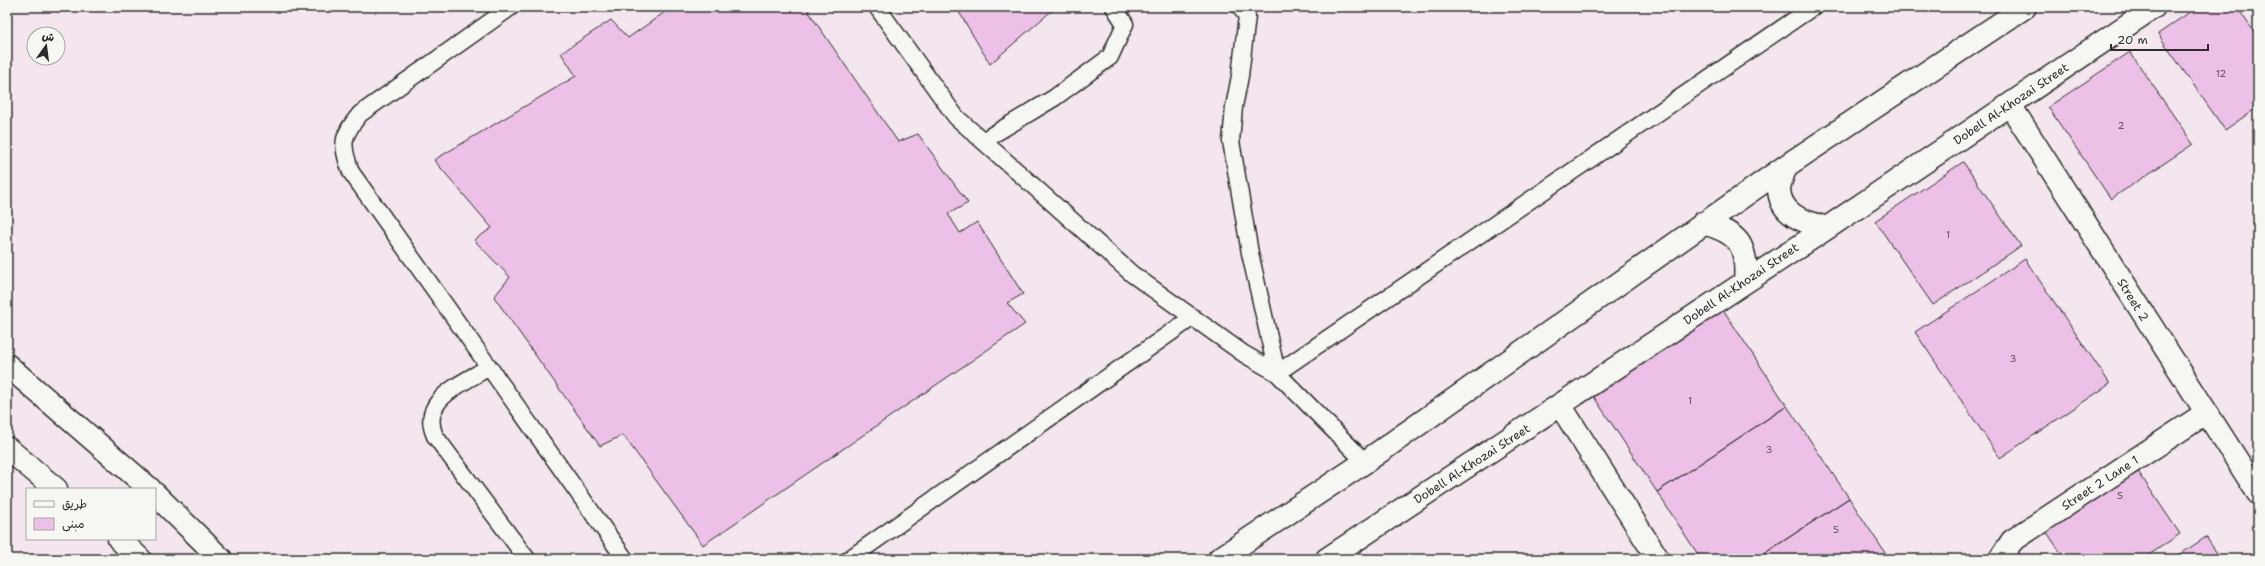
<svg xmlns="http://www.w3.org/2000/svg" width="2265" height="566" viewBox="0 0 2265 566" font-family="'Shantell Sans','Playpen Sans Arabic',sans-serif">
  <rect width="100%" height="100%" fill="#f3e6ef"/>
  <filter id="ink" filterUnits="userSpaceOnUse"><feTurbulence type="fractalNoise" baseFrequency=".025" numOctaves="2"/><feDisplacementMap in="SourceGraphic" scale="8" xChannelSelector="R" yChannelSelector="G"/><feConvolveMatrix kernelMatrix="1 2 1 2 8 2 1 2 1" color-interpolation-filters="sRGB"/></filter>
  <g filter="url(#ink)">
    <path fill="#edc1e7" stroke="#2b2b2b" d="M672,7H813L808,11L898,142L918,134L968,203L948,214L960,233L977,222L1023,294L1007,303L1025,324L703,545L623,435L600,446L494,297L510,277L474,240L492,228L434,160L576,76L561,53L611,20L628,38Z
      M956,7H1056L990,64Z
      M2197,7H2237L2258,38V107L2225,130L2158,34Z
      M2130,52L2193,144L2111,199L2048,107Z
      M1963,162L2021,246L1933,305L1875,221Z
      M2025,259L2110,384L2000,458L1915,332Z
      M1722,308L1787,406L1657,492L1592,394Z
      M1787,406L1849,498L1756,559H1701L1657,492Z
      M2133,464L2180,534L2143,559H2065L2042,525Z
      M1849,498L1889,559H1756Z
      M2206,537L2221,559H2173Z"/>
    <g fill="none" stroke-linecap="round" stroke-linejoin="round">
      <defs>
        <path id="service" d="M511,7L360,114C341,137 341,144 351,172L625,559
          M877,7L956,117L1132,274L1244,354L1277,373L1365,462
          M1240,7L1247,16L1240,76L1234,107L1231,141L1250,253L1277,373L1813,7
          M984,140L1054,98L1110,57L1125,24L1114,7
          M489,367C464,383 418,399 435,436L527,559
          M849,559L1193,317"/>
        <path id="minor" d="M2010,105L2258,493
          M1560,405L1658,559
          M2000,559L2012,541L2206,413"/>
        <path id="secondary" d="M1786,166C1784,173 1779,183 1779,190C1781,216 1805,222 1827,228
          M1703,223C1739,233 1748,245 1745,282
          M7,365L150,489
          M7,448L56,489
          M155,494L221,559
          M119,539L140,559
          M1219,559L1365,462L1786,166L2025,7
          M1327,559L1827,228L2154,7"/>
      </defs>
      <use href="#service" stroke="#2b2b2b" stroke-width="19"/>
      <use href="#minor" stroke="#2b2b2b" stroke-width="25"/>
      <use href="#secondary" stroke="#2b2b2b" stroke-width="25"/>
      <use href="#service" stroke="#f6f6f2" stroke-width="16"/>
      <use href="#minor" stroke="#f6f6f2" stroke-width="22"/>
      <use href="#secondary" stroke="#f6f6f2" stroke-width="22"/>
    </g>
  </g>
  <g text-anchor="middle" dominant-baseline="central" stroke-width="3" stroke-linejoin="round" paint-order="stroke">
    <g font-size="10" fill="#5c505a">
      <text x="2221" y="73">12</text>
      <text x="2121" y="125">2</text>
      <text x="1948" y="234">1</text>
      <text x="2013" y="358">3</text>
      <text x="1690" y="400">1</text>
      <text x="1769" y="449">3</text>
      <text x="2120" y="495">5</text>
      <text x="1836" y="529">5</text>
    </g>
    <g font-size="12" fill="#2b2b2b" stroke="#f6f6f2">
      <text transform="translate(2011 104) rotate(-34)">Dobell Al-Khozai Street</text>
      <text transform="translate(1741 284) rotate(-34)">Dobell Al-Khozai Street</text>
      <text transform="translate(2133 300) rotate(58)">Street 2</text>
      <text transform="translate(1472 464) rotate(-33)">Dobell Al-Khozai Street</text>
      <text transform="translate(2100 483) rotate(-33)">Street 2 Lane 1</text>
    </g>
  </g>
  <rect width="2265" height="566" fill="none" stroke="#f6f6f2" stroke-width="24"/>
  <rect x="12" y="12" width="2241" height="542" fill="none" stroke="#2b2b2b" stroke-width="1.5" filter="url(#ink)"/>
  <rect x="26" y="488" width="130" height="52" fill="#f6f6f2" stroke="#a5a5a2"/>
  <rect x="34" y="501" width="20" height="6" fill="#f6f6f2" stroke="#a5a5a2"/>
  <text x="62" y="508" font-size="12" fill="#2b2b2b">طريق</text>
  <rect x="34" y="518" width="20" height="12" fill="#edc1e7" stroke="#a5a5a2"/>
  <text x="62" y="528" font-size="12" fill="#2b2b2b">مبنى</text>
  <g transform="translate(46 46) rotate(14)"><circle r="19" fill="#f6f6f2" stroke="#a5a5a2"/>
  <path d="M0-3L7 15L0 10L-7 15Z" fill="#2b2b2b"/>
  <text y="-6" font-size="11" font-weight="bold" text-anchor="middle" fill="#2b2b2b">ش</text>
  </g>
  <path d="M2111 44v6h97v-6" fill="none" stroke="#2b2b2b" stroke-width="2"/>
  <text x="2117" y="44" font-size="12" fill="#2b2b2b" stroke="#f6f6f2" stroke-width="3" paint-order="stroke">20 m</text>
</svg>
